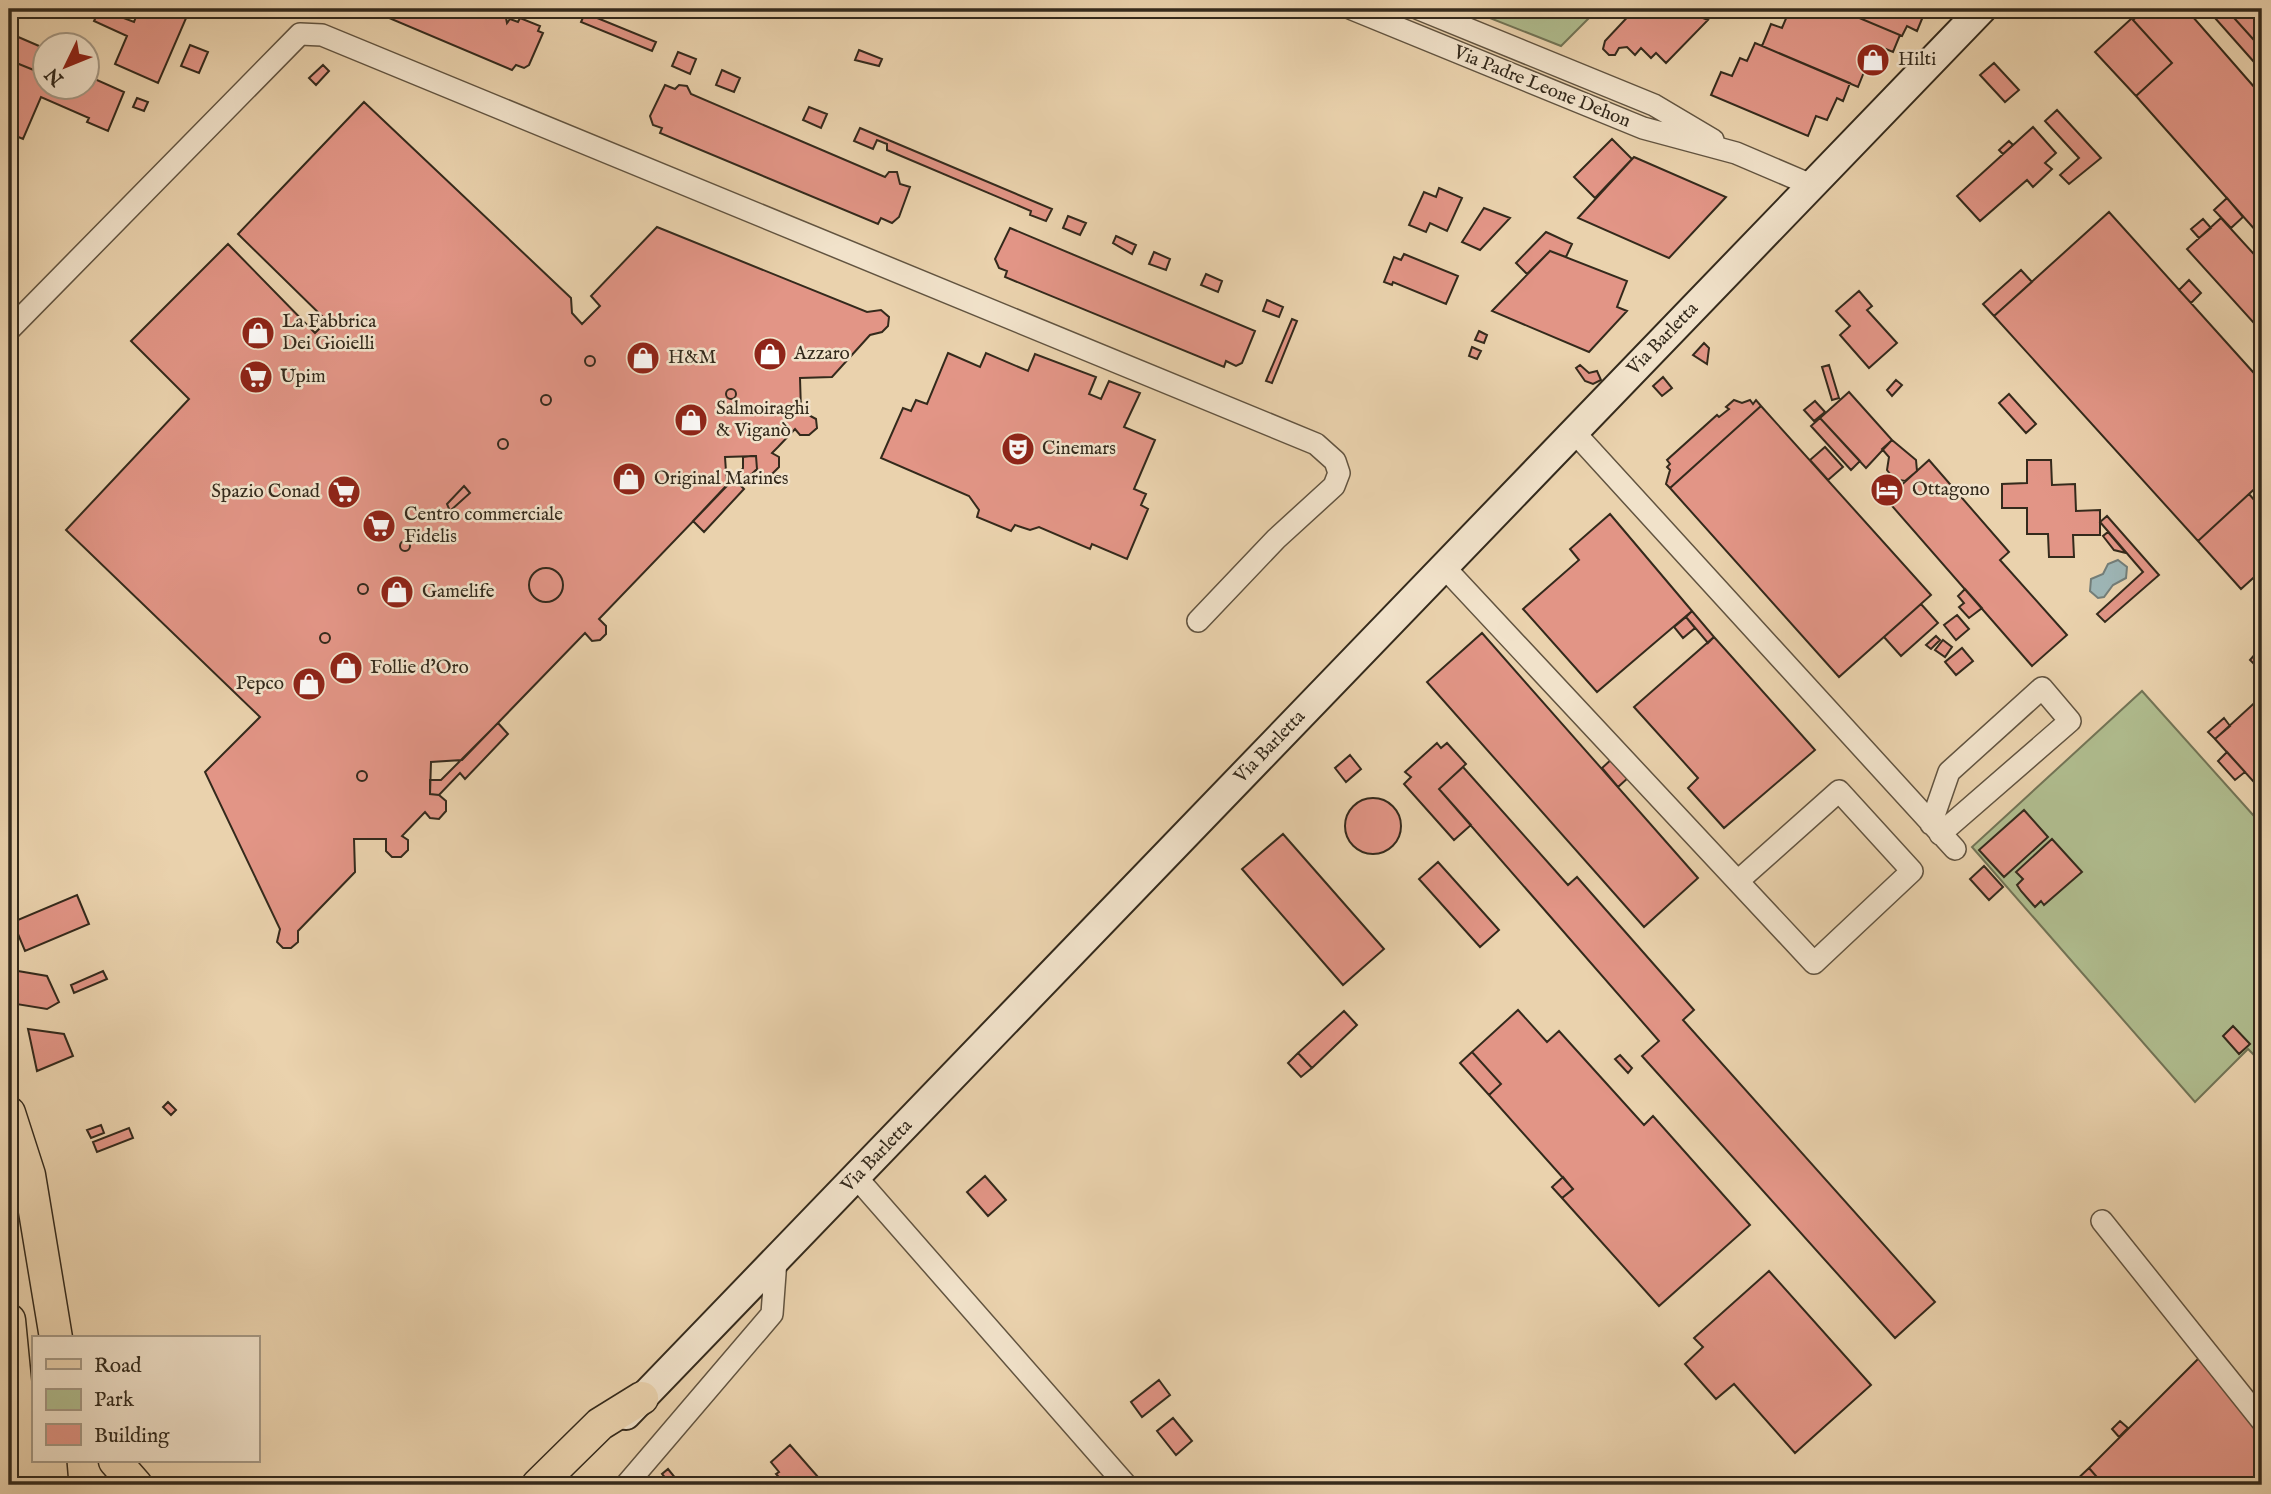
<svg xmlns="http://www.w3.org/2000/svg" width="2271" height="1494" viewBox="0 0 2271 1494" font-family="'IM FELL English',serif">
  <rect width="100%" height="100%" fill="#ead2ad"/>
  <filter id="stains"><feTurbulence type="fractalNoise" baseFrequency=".00286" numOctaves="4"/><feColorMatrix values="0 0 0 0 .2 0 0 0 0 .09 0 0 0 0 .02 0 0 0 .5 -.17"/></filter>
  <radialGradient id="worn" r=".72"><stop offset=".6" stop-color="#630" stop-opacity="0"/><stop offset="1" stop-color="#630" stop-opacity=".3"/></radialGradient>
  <path fill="#b0bd8f" stroke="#727456" stroke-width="2" d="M1467,9H1598L1561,46Z
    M2142,691L2262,825V1063L2248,1049L2195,1102L1972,847Z"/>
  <path fill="#9db5b5" stroke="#737d78" stroke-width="2" d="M2118,560L2127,567L2126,578L2113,585L2104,597L2098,598L2090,591L2091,579L2103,574L2108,564Z"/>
  <path fill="#e29586" stroke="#342a1c" stroke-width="2" d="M100,9L134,22L139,9H190L158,83L115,64L127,36L94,21Z
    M378,9H483L506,18L507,23L510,19L518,22L520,18L540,26L538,31L543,33L529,65L524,68L516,65L512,70L389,18L391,13Z
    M1635,9H1680L1708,20L1666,63L1656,53L1651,58L1641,48L1635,55L1627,47L1619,48L1615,55H1609L1603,49L1605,41Z
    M1790,9L1798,13L1799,9H1838L1900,35L1893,52L1886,49L1877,71L1866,67L1858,87L1762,46L1771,24L1782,28Z
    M1838,9H1911L1924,14L1917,31L1907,26L1902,36Z
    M2121,9H2145L2133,20L2172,63L2136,96L2095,52L2131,19Z
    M2145,9H2186L2262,96V227L2257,232L2136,96L2172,63L2133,20Z
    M2207,9H2226L2262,49V71Z
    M2226,9H2262V49Z
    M585,13L656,42L652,51L581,22Z
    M9,33L46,49V75L9,60Z
    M1755,43L1850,83L1843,101L1837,98L1827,120L1816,116L1808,136L1711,95L1721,72L1732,76L1740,58L1747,61Z
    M190,45L208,52L199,73L181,66Z
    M859,50L882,59L879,66L855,60Z
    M678,52L696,59L690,74L672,66Z
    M9,60L46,75V88L81,90L88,88V76L124,92L108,131L87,122L89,118L41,97L23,139L9,133Z
    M1994,63L2019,90L2005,102L1980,75Z
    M323,65L329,71L316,85L309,78Z
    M722,70L740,78L734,92L716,85Z
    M665,85L675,89L679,85L687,86L691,94L885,177L889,172H897L900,184L910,187L899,217L892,223L881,218L878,224L660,133L662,128L653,125L650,116Z
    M137,98L148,102L144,111L133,107Z
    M364,102L571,298L572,313L582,324L600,306L591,296L657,227L867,312L881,310L889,317L888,326L882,332L870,335L832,377L800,378L801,411L816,419L817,428L809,435H800L795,429L778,447L772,453L779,457V467L771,475L762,474L757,469L756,456L725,457L727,486L599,619L606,626V634L600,640L592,641L585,633L462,760L431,762L430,794L439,795L446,801V811L439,819L430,818L425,812L402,836L408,840V850L401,857H392L386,851V839H354L355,872L298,931V942L291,948H283L277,942L280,929L205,772L260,717L66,530L189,399L131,341L228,244L315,333L327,321L238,234Z
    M809,107L827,114L821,128L803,120Z
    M2057,110L2101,158L2069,184L2060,175L2079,158L2045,121Z
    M2033,127L2056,153L2045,163L2052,169L2033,187L2027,180L1980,221L1957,196Z
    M860,128L1052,209L1046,221L1030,215L1031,211L887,150V144L877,140L873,149L854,141Z
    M1612,139L1632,159L1595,198L1574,177Z
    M2009,141L2013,145L2003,154L1999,150Z
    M1634,157L1726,197L1669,258L1578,218Z
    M1439,188L1462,198L1447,231L1430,223L1426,232L1409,225L1424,192L1436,197Z
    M2227,198L2243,217L2231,228L2214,210Z
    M1484,208L1510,218L1480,250L1462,242Z
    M2109,212L2262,382V482L2198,541L1994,316Z
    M1068,216L1086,223L1080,235L1063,228Z
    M2221,218L2262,263V332L2187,249Z
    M2203,219L2211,228L2199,238L2191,229Z
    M1010,228L1255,331L1242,363L1236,366L1226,361L1224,367L1005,277L1007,271L999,268L995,259Z
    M1546,232L1572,244L1566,257L1550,251L1527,274L1516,263Z
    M1116,236L1136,245L1132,254L1113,243Z
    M1550,251L1627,281L1617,307L1627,311L1589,352L1492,311Z
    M1154,252L1170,259L1166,270L1149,264Z
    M1404,254L1458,276L1446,304L1393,282L1392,285L1384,282L1394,257L1401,260Z
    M2021,270L2032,282L1994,316L1983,304Z
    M1206,274L1222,281L1218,292L1201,285Z
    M2189,280L2201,293L2191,303L2179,290Z
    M1859,291L1872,306L1867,310L1897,343L1869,368L1840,335L1850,326L1836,311Z
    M1267,300L1283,307L1279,317L1263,311Z
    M1292,319L1297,321L1272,383L1266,381Z
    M1479,331L1487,335L1484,343L1475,340Z
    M1704,343L1709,348L1707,364L1693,355Z
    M1472,347L1481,351L1477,359L1469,356Z
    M948,353L980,367L986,353L1028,371L1035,354L1096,377L1089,394L1101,399L1109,381L1140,393L1124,427L1155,440L1134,489L1146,494L1141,505L1148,509L1127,559L1092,544L1090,549L1039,527L1030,530L1015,525L1011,531L977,517L979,510L969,496L881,458L903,408L911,411L916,400L927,404Z
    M585 361a5 5 0 1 1 10 0a5 5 0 1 1-10 0Z
    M1580,365L1589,373L1597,371L1601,380L1593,384L1585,381L1576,368Z
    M1829,365L1839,398L1832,400L1822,367Z
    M1663,377L1672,388L1662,396L1653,386Z
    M1896,380L1902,385L1892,396L1887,390Z
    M726 394a5 5 0 1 1 10 0a5 5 0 1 1-10 0Z
    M1849,392L1892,440L1866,468L1820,418Z
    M2009,394L2036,424L2026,433L1999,403Z
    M541 400a5 5 0 1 1 10 0a5 5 0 1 1-10 0Z
    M1734,400L1742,403L1750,400L1753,404L1756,400L1761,406L1670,488L1666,484L1670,470L1667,467L1670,464L1667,460L1717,415L1719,417L1729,409L1726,407Z
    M1815,401L1825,412L1814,421L1804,410Z
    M1761,406L1931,595L1839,677L1670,488Z
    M1820,418L1860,461L1851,470L1811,426Z
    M498 444a5 5 0 1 1 10 0a5 5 0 1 1-10 0Z
    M1892,440L1916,460L1917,471L1905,481L1894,479L1887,470L1889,457L1882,449Z
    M1825,447L1843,467L1828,480L1810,460Z
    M751,456H756L757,469L740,485L744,489L704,532L693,521L743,468V457Z
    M1929,460L2009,552L2000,560L2067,635L2032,666L1886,499Z
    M2027,460H2051L2052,485L2075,484L2076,511L2100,510V535H2073L2074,557H2049L2048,534H2027V508H2002V484L2027,483Z
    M464,486L470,493L450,511L447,504Z
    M2249,494L2262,509V570L2241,589L2198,541Z
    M1610,514L1692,611L1597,692L1523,609L1579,560L1570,549Z
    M2107,516L2159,575L2105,622L2097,614L2143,572L2100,522Z
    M2108,532L2126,553L2114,550L2103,536Z
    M400 546a5 5 0 1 1 10 0a5 5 0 1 1-10 0Z
    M529 585a17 17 0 1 1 34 0a17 17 0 1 1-34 0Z
    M358 589a5 5 0 1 1 10 0a5 5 0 1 1-10 0Z
    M1965,589L1982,608L1969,618L1959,607L1964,603L1958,596Z
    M1921,604L1938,623L1901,656L1884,637Z
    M1692,611L1714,637L1708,643L1686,617Z
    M1957,615L1969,629L1956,640L1944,625Z
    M1686,617L1695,628L1683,638L1674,627Z
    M320 638a5 5 0 1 1 10 0a5 5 0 1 1-10 0Z
    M1482,633L1698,878L1644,927L1427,682Z
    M1936,636L1940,640L1931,649L1926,645Z
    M1714,637L1815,750L1724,828L1688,788L1698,778L1634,707Z
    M1943,640L1952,647L1945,657L1935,650Z
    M1962,648L1973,661L1956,675L1945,662Z
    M2256,653L2262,660L2260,670L2250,660Z
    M2262,696V791L2215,739Z
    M2224,718L2230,726L2215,739L2208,732Z
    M498,723L508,734L465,779L460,773L439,795L430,794V780H441Z
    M1437,743L1441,748L1447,743L1466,764L1439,789L1471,825L1454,840L1404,784L1411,777L1405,772Z
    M2227,752L2245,772L2235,780L2218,761Z
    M1350,755L1361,769L1346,782L1335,768Z
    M1613,758L1629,777L1618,787L1602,768Z
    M1463,767L1568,885L1577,877L1694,1010L1683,1020L1935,1302L1895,1338L1642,1056L1659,1041L1439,789Z
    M357 776a5 5 0 1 1 10 0a5 5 0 1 1-10 0Z
    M1345 826a28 28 0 1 1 56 0a28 28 0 1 1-56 0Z
    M2024,810L2048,837L2004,877L1979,850Z
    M1283,834L1384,949L1343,985L1242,869Z
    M2052,839L2082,872L2044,905L2041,901L2035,907L2021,891L2017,885L2023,879L2016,872Z
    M1438,862L1499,930L1480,947L1419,879Z
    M1984,866L2003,887L1989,900L1970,879Z
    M77,895L89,924L25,951L13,922Z
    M12,970L47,976L59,1002L47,1009L10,1003L9,972Z
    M103,971L107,979L74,993L71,985Z
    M1518,1010L1547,1042L1559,1031L1644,1125L1653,1116L1750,1225L1659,1306L1562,1198L1573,1189L1489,1095L1501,1084L1472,1052Z
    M1344,1011L1357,1025L1312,1068L1298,1053Z
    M2233,1026L2250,1044L2239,1054L2223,1036Z
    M28,1029L64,1034L73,1056L37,1071Z
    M1472,1052L1501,1084L1489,1095L1460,1063Z
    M1298,1053L1312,1068L1301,1077L1288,1063Z
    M1620,1055L1632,1068L1628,1073L1615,1059Z
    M168,1102L176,1110L171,1115L163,1107Z
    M101,1125L104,1133L91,1138L87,1130Z
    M129,1128L133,1138L97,1152L93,1142Z
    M985,1176L1006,1200L988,1216L967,1192Z
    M1563,1177L1573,1189L1562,1198L1552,1187Z
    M1769,1271L1871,1385L1795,1453L1734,1384L1716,1399L1685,1364L1703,1347L1694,1338Z
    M2199,1358L2262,1436V1485H2087L2096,1476L2089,1468Z
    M1159,1380L1170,1395L1142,1417L1131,1402Z
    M1173,1418L1192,1441L1176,1455L1157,1431Z
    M2120,1421L2128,1428L2119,1437L2112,1429Z
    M790,1445L825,1485H786L776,1474L779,1472L771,1462Z
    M2089,1468L2096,1476L2087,1485H2071Z
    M668,1469L677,1480L671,1485L662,1474Z"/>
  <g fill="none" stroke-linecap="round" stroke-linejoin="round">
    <defs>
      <path id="street" d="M1352,9L1643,128L1736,153L1811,185
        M1419,9L1654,105L1713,140
        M9,330L300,34L322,35L1316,444L1335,461L1339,473L1334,486L1276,539L1198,621
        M1574,432L1955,849
        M1444,567L1814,963L1912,871L1839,791L1738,881
        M1931,824L1949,772L2042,688L2070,721L1940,834
        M856,1177L1126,1485
        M2102,1221L2262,1421
        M626,1485L772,1314L776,1260"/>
      <path id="secondary" d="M626,1415L1982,9"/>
      <path id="primary" d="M9,1113L29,1175L56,1338
        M9,1320L25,1485
        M50,1461L52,1485
        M115,1461L136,1485
        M538,1485L600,1424L642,1398"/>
    </defs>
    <use href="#street" stroke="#625440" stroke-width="24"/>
    <use href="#secondary" stroke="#342a1c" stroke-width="32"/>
    <use href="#primary" stroke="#342a1c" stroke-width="35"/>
    <use href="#street" stroke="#f1e2ca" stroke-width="21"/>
    <use href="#secondary" stroke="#f1e2ca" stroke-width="28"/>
    <use href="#primary" stroke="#ead2ad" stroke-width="32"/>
  </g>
  <defs>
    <symbol id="shop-disc" viewBox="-11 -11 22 22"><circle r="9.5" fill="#8f2418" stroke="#f1e2ca"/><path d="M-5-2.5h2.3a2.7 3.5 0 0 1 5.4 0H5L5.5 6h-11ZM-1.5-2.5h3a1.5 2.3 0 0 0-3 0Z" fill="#fff"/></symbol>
    <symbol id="supermarket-disc" viewBox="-11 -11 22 22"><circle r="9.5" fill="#8f2418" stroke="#f1e2ca"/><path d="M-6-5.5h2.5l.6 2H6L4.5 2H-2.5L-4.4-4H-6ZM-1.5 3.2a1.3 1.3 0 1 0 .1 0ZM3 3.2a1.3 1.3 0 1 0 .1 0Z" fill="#fff"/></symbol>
    <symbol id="theatre-disc" viewBox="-11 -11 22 22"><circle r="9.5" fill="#8f2418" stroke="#f1e2ca"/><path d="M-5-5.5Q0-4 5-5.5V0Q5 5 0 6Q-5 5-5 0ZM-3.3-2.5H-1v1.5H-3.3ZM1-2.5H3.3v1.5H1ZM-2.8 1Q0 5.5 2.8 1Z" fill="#fff"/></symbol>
    <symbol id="hotel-disc" viewBox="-11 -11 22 22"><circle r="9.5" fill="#8f2418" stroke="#f1e2ca"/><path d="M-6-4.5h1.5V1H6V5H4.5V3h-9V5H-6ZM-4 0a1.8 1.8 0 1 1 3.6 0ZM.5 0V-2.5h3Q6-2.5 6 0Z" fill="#fff"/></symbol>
  </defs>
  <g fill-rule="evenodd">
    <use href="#shop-disc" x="1854" y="41" width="38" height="38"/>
    <use href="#shop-disc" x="239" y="314" width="38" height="38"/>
    <use href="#shop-disc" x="751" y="335" width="38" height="38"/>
    <use href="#shop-disc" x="624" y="339" width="38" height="38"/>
    <use href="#supermarket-disc" x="237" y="358" width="38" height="38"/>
    <use href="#shop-disc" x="672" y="401" width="38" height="38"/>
    <use href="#theatre-disc" x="999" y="430" width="38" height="38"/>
    <use href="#shop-disc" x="610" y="460" width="38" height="38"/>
    <use href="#hotel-disc" x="1868" y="471" width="38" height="38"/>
    <use href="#supermarket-disc" x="325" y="473" width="38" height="38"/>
    <use href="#supermarket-disc" x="360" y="507" width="38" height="38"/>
    <use href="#shop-disc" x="378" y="573" width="38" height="38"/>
    <use href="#shop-disc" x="327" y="649" width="38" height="38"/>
    <use href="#shop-disc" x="290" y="665" width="38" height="38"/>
  </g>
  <g text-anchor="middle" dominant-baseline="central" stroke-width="5" stroke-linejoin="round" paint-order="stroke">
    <g font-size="19" fill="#342a1c" stroke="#f1e2ca" text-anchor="start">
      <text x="1898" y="60">Hilti</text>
      <text x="282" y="322">La Fabbrica<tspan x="282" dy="22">Dei Gioielli</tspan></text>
      <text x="794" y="354">Azzaro</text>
      <text x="668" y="358">H&amp;M</text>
      <text x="280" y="377">Upim</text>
      <text x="716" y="409">Salmoiraghi<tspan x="716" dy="22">&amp; Viganò</tspan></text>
      <text x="1042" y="449">Cinemars</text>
      <text x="654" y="479">Original Marines</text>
      <text x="1912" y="490">Ottagono</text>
      <text x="320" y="492" text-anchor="end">Spazio Conad</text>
      <text x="404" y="515">Centro commerciale<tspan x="404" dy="22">Fidelis</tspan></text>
      <text x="422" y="592">Gamelife</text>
      <text x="370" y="668">Follie d'Oro</text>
      <text x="284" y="684" text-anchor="end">Pepco</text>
    </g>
    <g font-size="19" fill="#342a1c" stroke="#f1e2ca">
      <text transform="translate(1542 87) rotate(22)">Via Padre Leone Dehon</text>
      <text transform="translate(1663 339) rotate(-46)">Via Barletta</text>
      <text transform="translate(1270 747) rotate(-46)">Via Barletta</text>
      <text transform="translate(877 1156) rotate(-46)">Via Barletta</text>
    </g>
  </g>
  <rect width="2271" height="1494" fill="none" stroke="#ead2ad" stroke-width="35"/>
  <rect x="10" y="10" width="2250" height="1473" fill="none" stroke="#342a1c" stroke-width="3.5"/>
  <rect x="18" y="18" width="2236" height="1459" fill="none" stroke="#342a1c" stroke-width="2"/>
  <rect x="32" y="1336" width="228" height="126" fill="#f1e2ca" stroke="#a59884" stroke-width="2"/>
  <rect x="46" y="1359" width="35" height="10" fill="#ead2ad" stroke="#a59884" stroke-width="2"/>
  <text x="94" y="1372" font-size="21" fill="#342a1c">Road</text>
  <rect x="46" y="1389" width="35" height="21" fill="#b0bd8f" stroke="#a59884" stroke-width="2"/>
  <text x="94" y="1406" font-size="21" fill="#342a1c">Park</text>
  <rect x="46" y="1424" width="35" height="21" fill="#e29586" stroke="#a59884" stroke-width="2"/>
  <text x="94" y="1442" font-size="21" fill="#342a1c">Building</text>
  <g transform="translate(66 66) rotate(227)"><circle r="33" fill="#f1e2ca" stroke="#a59884" stroke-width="2"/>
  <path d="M0-5L12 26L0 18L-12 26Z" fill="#8f2418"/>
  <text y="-10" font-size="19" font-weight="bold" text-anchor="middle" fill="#342a1c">N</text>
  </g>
  <rect width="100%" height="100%" filter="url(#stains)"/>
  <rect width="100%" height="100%" fill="url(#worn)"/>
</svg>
